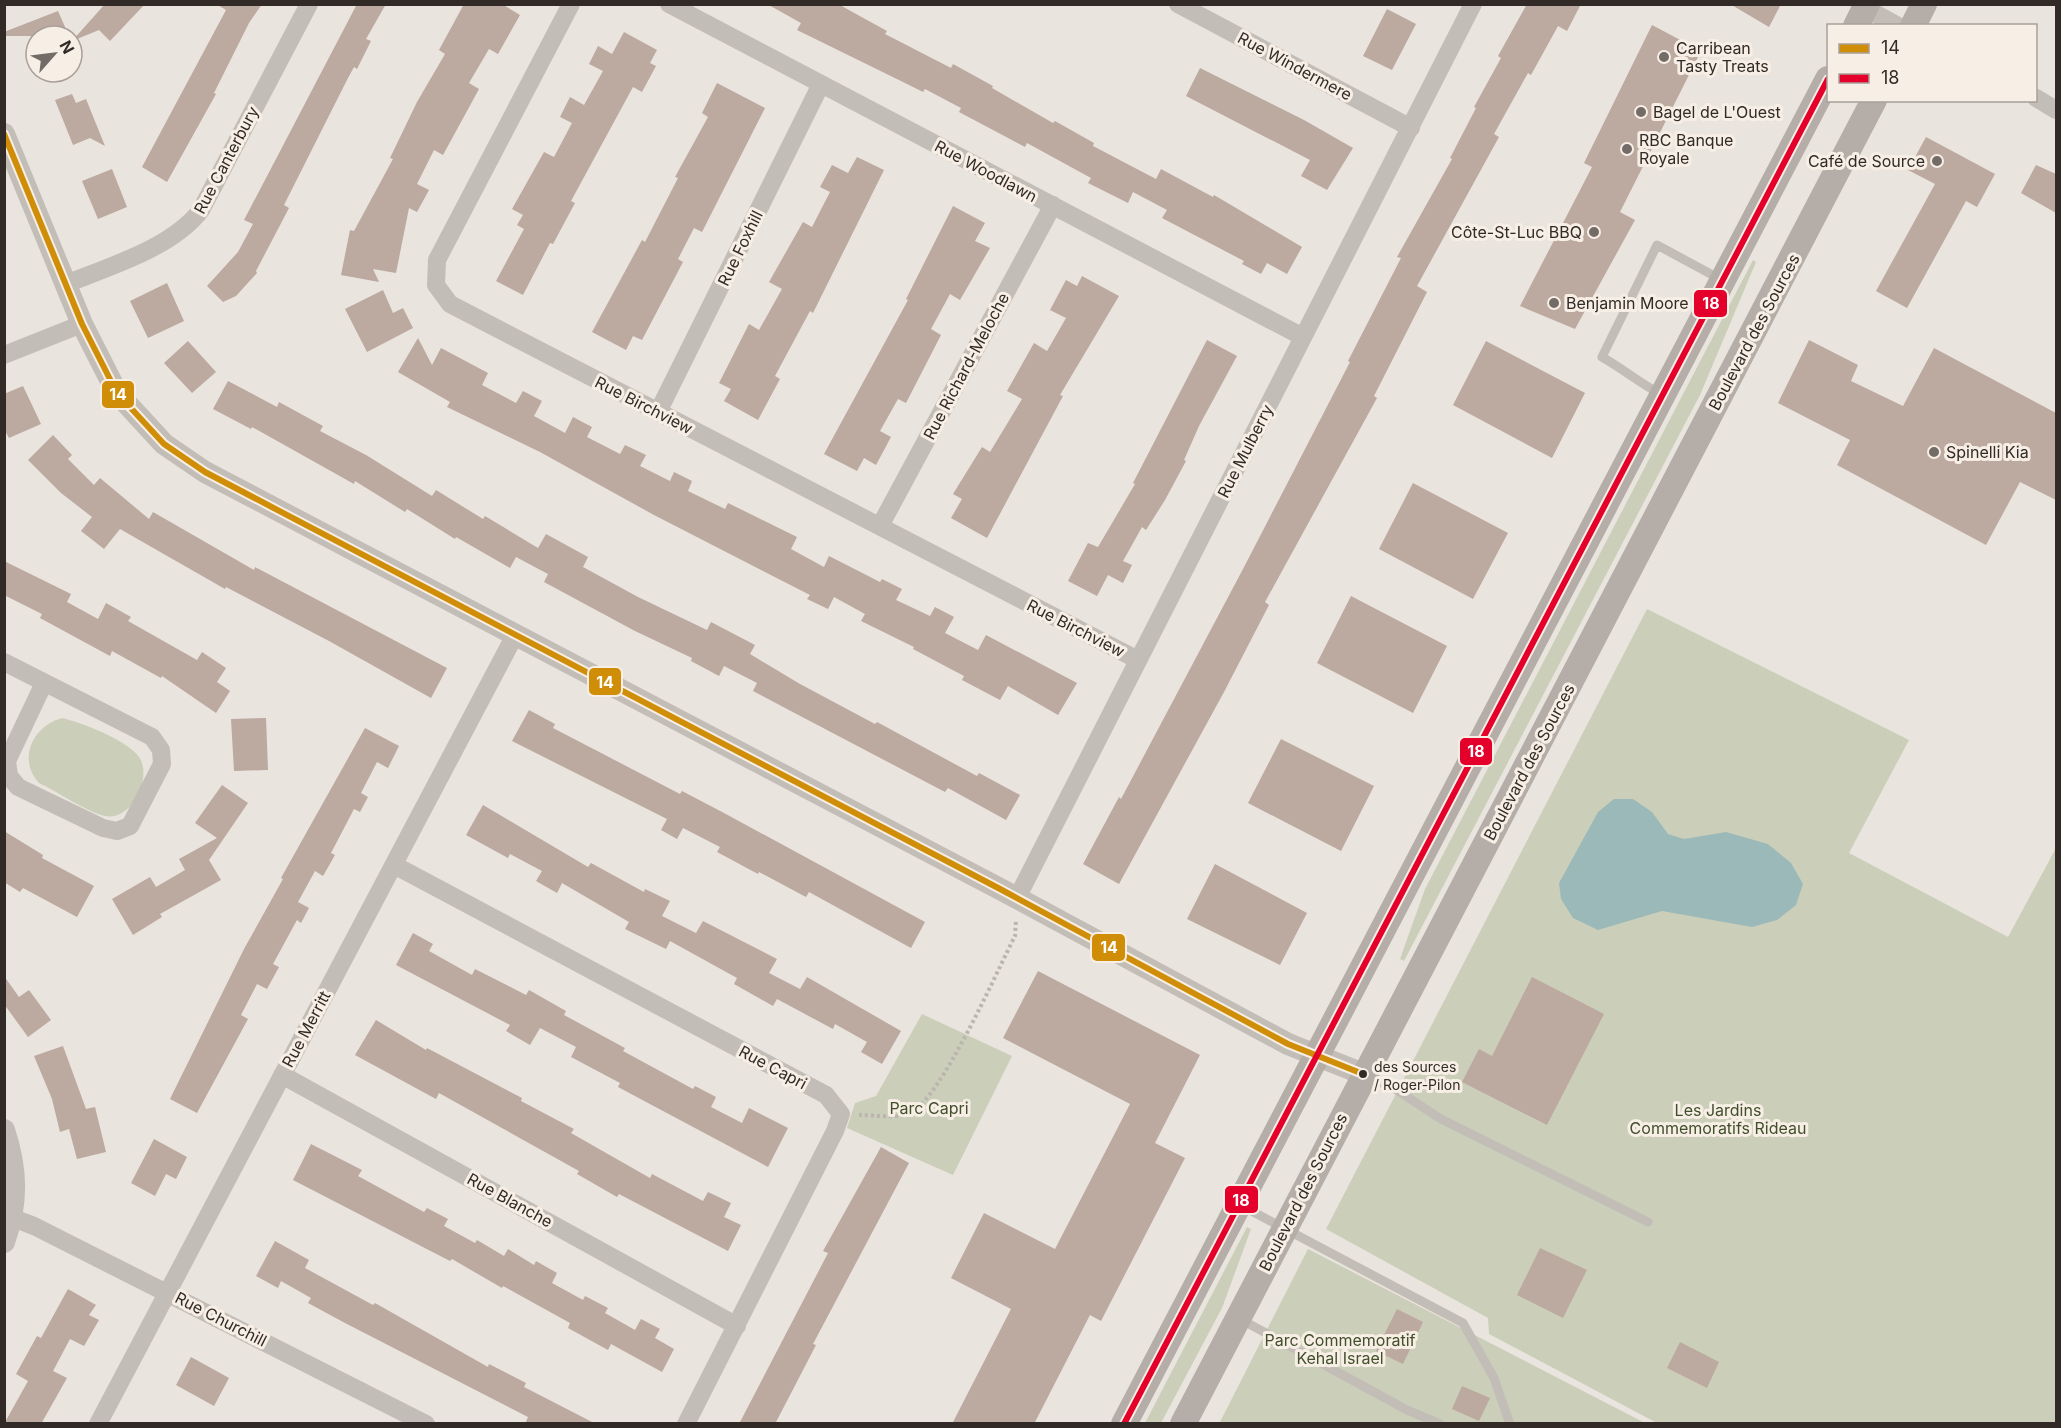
<svg xmlns="http://www.w3.org/2000/svg" width="2061" height="1428" viewBox="0 0 2061 1428" font-family="Inter,sans-serif">
  <rect width="100%" height="100%" fill="#eae4de"/>
  <path fill="#cbceb9" d="M1753,260L1756,262L1700,395L1404,961L1400,959L1425,889Z
    M1647,609L1909,740L1849,853L2008,937L2056,848V1423H1657L1489,1334L1488,1318L1326,1229Z
    M62,718C83,723 127,740 139,757C153,777 132,821 105,816C89,813 56,791 39,783C17,759 33,726 62,718Z
    M922,1014L1012,1056L953,1175L847,1128L855,1103L876,1096Z
    M1247,1227L1251,1229L1222,1308L1161,1423H1145Z
    M1308,1249L1645,1423L1219,1424Z"/>
  <path fill="#9cb9ba" d="M1614,799H1633L1652,812L1668,834L1684,839L1726,832L1768,844L1791,863L1803,884L1796,905L1777,920L1752,927L1662,911L1598,930L1573,918L1561,899L1559,883L1598,812Z"/>
  <path fill="#bca9a0" d="M105,4H145L110,41L99,30L72,41Z
    M216,4H262L249,23L214,93L216,94L167,182L142,167L226,10Z
    M357,4H386L366,39L371,41L357,69L354,67L348,78L284,205L289,208L256,271L257,273L236,296L223,302L207,286L238,252L253,224L244,220Z
    M464,4H502L520,15L498,54L489,49L469,83L479,89L443,155L434,150L417,184L429,190L417,212L409,208L396,273L373,269L379,282L341,275L350,230L354,231L393,159L390,158L417,102L445,54L439,50Z
    M767,4H838L887,31L885,34L951,68L953,64L993,86L992,88L1053,123L1055,121L1094,143L1093,146L1156,179L1161,169L1213,197L1214,195L1302,247L1287,274L1267,263L1261,274L1242,264L1244,261L1162,218L1167,210L1133,192L1128,203L1088,183L1091,178L1027,143L1025,147L959,112L961,108L925,89L923,92L905,83L797,30L801,23Z
    M1527,4H1581L1567,31L1558,26L1531,75L1528,73L1494,134L1499,137L1417,286L1427,292L1374,396L1377,398L1265,602L1269,605L1224,692L1119,884L1083,864L1119,797L1121,799L1243,569L1350,362L1348,361L1401,258L1397,257L1452,159L1450,158L1476,108L1474,107L1501,58L1498,56Z
    M1730,4H1781L1769,27Z
    M1387,9L1416,24L1392,70L1363,56Z
    M58,11L69,36H4V32Z
    M1652,25L1701,51L1620,212L1635,220L1575,329L1520,306L1592,167L1584,163Z
    M624,32L657,50L650,63L656,66L642,92L633,87L571,201L575,203L553,244L550,243L523,295L496,281L524,229L517,225L523,215L512,209L544,152L554,157L572,123L560,117L570,97L584,105L603,71L589,64L598,46L612,54Z
    M1200,68L1304,120L1353,148L1327,190L1301,176L1310,160L1186,96Z
    M717,83L765,108L702,232L694,228L678,259L683,262L642,340L633,336L626,350L592,332L642,240L645,242L678,178L675,177L708,117L702,113Z
    M72,94L76,103L86,99L105,146L90,138L73,145L55,100Z
    M1926,137L1995,174L1977,207L1966,201L1907,308L1876,291L1935,184L1908,170Z
    M857,157L884,170L813,313L810,311L775,376L780,379L758,420L724,401L731,389L719,383L749,324L759,330L782,289L769,282L803,222L812,227L830,192L820,187L832,165L848,173Z
    M2036,165L2056,174V213L2021,193Z
    M112,169L127,207L98,219L82,181Z
    M953,206L985,223L975,241L990,248L960,300L950,294L931,329L941,335L906,403L898,399L880,431L891,437L876,465L864,458L857,471L824,454L908,300L906,299Z
    M1082,276L1119,296L1060,395L1063,396L987,538L951,518L962,499L953,494L982,447L990,452L1022,399L1007,391L1034,343L1047,351L1066,318L1050,310L1066,280L1077,286Z
    M167,283L184,321L148,338L130,301Z
    M383,290L393,313L403,308L413,328L367,352L345,309Z
    M418,338L432,365L441,348L488,373L482,385L516,403L523,391L542,401L534,416L565,433L573,417L592,427L587,437L620,454L625,445L646,455L640,466L670,481L674,472L692,481L688,491L725,509L728,503L797,537L791,549L824,567L829,556L880,582L882,579L902,589L896,600L930,616L935,607L954,617L945,633L978,650L986,635L1077,683L1058,715L1008,686L1000,700L962,680L964,676L913,649L914,647L861,621L865,614L834,597L828,609L807,599L810,595L654,515L540,452L447,407L450,402L398,372Z
    M1207,340L1237,356L1199,426L1184,460L1186,461L1165,500L1146,530L1142,527L1123,561L1132,565L1123,583L1108,575L1097,596L1068,581L1088,543L1098,547L1135,484L1133,483Z
    M1809,340L1858,365L1851,381L1903,406L1934,348L2056,413V500L2020,482L1986,545L1837,465L1850,440L1778,403Z
    M188,341L216,372L192,393L164,363Z
    M1486,341L1585,393L1552,458L1453,405Z
    M228,381L277,407L279,402L323,426L320,431L366,455L432,496L436,490L483,519L485,516L538,548L546,534L588,557L583,567L638,597L707,630L711,622L755,645L750,654L800,684L875,724L877,722L977,776L979,773L1020,795L1006,820L948,788L945,792L787,709L753,691L757,683L724,666L719,676L691,661L692,658L635,631L544,582L548,574L516,557L510,568L456,537L455,539L407,509L405,512L355,481L354,484L252,427L251,429L213,409Z
    M23,386L41,424L9,438L4,429V394Z
    M53,435L72,455L68,459L94,485L100,478L149,519L153,512L254,570L255,567L447,668L431,698L329,641L226,587L225,589L120,529L104,549L81,531L92,517L61,493L28,460Z
    M1413,483L1508,533L1473,599L1379,549Z
    M4,561L71,594L67,602L98,619L106,603L131,617L128,621L197,660L202,652L226,668L217,682L230,691L216,713L162,676L161,678L112,651L110,656L40,618L42,614L4,595Z
    M1351,596L1447,646L1413,713L1317,663Z
    M529,710L555,724L553,728L680,794L682,791L724,813L925,922L911,948L809,892L806,897L759,872L758,874L717,852L720,847L683,828L677,839L661,830L667,819L512,741Z
    M266,718L268,770L234,771L231,719Z
    M365,728L399,746L388,768L377,762L361,793L368,797L360,812L354,809L331,853L335,855L323,876L315,871L298,902L309,908L301,923L297,920L273,964L279,967L267,989L257,984L241,1015L248,1019L197,1113L170,1099L244,949L283,879L281,878Z
    M1281,739L1374,786L1341,851L1248,803Z
    M222,785L248,803L209,860L221,880L160,914L162,917L133,935L112,899L150,877L156,887L185,870L179,859L217,838L195,823Z
    M483,805L588,867L591,863L644,892L645,889L670,901L662,916L696,933L703,921L777,959L769,973L800,989L807,977L901,1031L882,1064L861,1052L867,1042L835,1024L833,1029L777,999L773,1006L734,984L737,978L670,941L666,949L625,929L629,922L562,883L557,893L536,881L542,871L510,854L508,858L466,835Z
    M4,831L43,855L42,858L94,886L77,917L23,888L20,892L4,882Z
    M1215,864L1307,913L1280,965L1187,919Z
    M413,933L433,944L429,951L472,975L475,969L526,995L529,990L566,1011L564,1015L625,1048L623,1051L693,1089L695,1086L716,1097L711,1107L742,1123L749,1108L788,1128L768,1167L618,1087L620,1083L571,1057L576,1047L540,1028L530,1045L506,1031L510,1025L396,965Z
    M1038,971L1200,1055L1155,1143L1185,1158L1101,1321L1090,1315L1034,1424H952L1011,1309L951,1278L984,1213L1055,1249L1130,1104L1003,1038Z
    M4,976L19,997L29,990L51,1020L28,1037L4,1004Z
    M1532,977L1604,1014L1547,1125L1462,1082L1479,1049L1492,1056Z
    M376,1020L426,1050L427,1048L522,1098L521,1101L574,1129L571,1133L650,1178L652,1174L703,1201L708,1192L731,1203L724,1217L741,1225L728,1251L619,1194L617,1197L577,1174L579,1171L439,1093L436,1099L355,1055Z
    M63,1046L86,1109L95,1107L106,1152L77,1159L69,1129L60,1132L52,1099L34,1056Z
    M154,1139L187,1157L176,1179L166,1174L155,1196L131,1183Z
    M311,1144L362,1170L358,1176L424,1212L427,1208L448,1219L444,1226L475,1243L477,1240L504,1256L508,1249L534,1265L536,1261L557,1273L552,1283L583,1300L585,1296L608,1308L605,1313L635,1330L641,1319L660,1329L655,1338L674,1349L662,1372L611,1344L608,1350L568,1328L570,1323L503,1286L502,1288L452,1259L450,1261L293,1180Z
    M881,1147L909,1163L813,1344L816,1345L775,1424H739L828,1253L823,1251Z
    M275,1241L309,1260L305,1268L373,1305L375,1303L488,1367L489,1364L526,1383L524,1387L596,1424H525L528,1417L345,1323L308,1303L311,1298L281,1281L278,1288L256,1276Z
    M1540,1248L1587,1270L1563,1318L1517,1295Z
    M68,1289L96,1305L89,1315L99,1320L84,1346L70,1339L53,1371L67,1378L41,1424H4L28,1381L16,1374L37,1336L41,1338Z
    M1397,1309L1423,1322L1403,1364L1376,1351Z
    M1680,1342L1719,1362L1707,1388L1667,1368Z
    M191,1357L229,1378L214,1406L176,1385Z
    M1462,1386L1490,1398L1479,1421L1452,1409Z"/>
  <g fill="none" stroke-linecap="round" stroke-linejoin="round">
    <path stroke="#bbb5b0" stroke-width="4" stroke-dasharray="3 3" stroke-linecap="butt" d="M859,1115C874,1115 896,1119 910,1113C941,1099 997,971 1015,936L1016,920"/>
    <path stroke="#c3bdb7" stroke-width="9" d="M1662,395C1640,383 1623,369 1602,357L1657,245L1720,279
      M1365,1075L1395,1089L1441,1119L1648,1222
      M1240,1205L1463,1323L1494,1378L1510,1424
      M1240,1319L1407,1410L1440,1424"/>
    <path stroke="#c3bdb7" stroke-width="18" d="M571,4L437,260L436,285L450,304L1138,660
      M669,4L1303,337
      M1178,4L1411,128
      M1865,8L1898,26
      M2036,98L2056,110
      M66,284C110,266 172,248 201,210L309,4
      M4,355L82,324
      M658,412L821,84
      M880,526L1053,205
      M4,662L152,737L161,750L162,764L130,826L117,831L103,828L18,787L9,776L7,761L44,683
      M394,865L826,1095L841,1114L835,1131L686,1424
      M1017,898L1473,4
      M282,1075L737,1326
      M13,1218L34,1226L426,1424
      M98,1424L515,635"/>
    <path stroke="#c3bdb7" stroke-width="22" d="M4,134L82,324L117,393L164,444L205,472L1002,890L1288,1044L1363,1074
      M4,1130C17,1169 18,1203 4,1242"/>
    <path stroke="#b4ada8" stroke-width="26" d="M1856,26L1867,4
      M1913,26L1924,4
      M1124,1424L1828,79
      M1183,1424L1874,100"/>
    <defs>
      <path id="bus-1" d="M4,134L82,324L117,393L164,444L205,472L1002,890L1288,1044L1363,1074"/>
      <path id="bus-2" d="M1124,1424L1828,79"/>
    </defs>
    <use href="#bus-1" stroke="#f7efe5" stroke-width="10"/>
    <use href="#bus-2" stroke="#f7efe5" stroke-width="10"/>
    <use href="#bus-1" stroke="#d08d08" stroke-width="6"/>
    <use href="#bus-2" stroke="#e4002b" stroke-width="6"/>
  </g>
  <g fill="#726b66" stroke="#f7efe5" stroke-width="2">
    <circle cx="1664" cy="57" r="6"/>
    <circle cx="1641" cy="112" r="6"/>
    <circle cx="1627" cy="149" r="6"/>
    <circle cx="1937" cy="161" r="6"/>
    <circle cx="1594" cy="232" r="6"/>
    <circle cx="1554" cy="303" r="6"/>
    <circle cx="1934" cy="452" r="6"/>
  </g>
  <circle fill="#322a26" stroke="#f7efe5" stroke-width="2" cx="1363" cy="1074" r="5"/>
  <g text-anchor="middle" dominant-baseline="central" stroke-width="6" stroke-linejoin="round" paint-order="stroke">
    <g font-size="14" fill="#322a26" stroke="#f7efe5" text-anchor="start">
      <text x="1374" y="1066">des Sources<tspan x="1374" dy="18">/ Roger-Pilon</tspan></text>
    </g>
    <g font-size="16" fill="#322a26" stroke="#f7efe5" text-anchor="start">
      <text x="1676" y="48">Carribean<tspan x="1676" dy="18">Tasty Treats</tspan></text>
      <text x="1653" y="112">Bagel de L'Ouest</text>
      <text x="1639" y="140">RBC Banque<tspan x="1639" dy="18">Royale</tspan></text>
      <text x="1925" y="161" text-anchor="end">Café de Source</text>
      <text x="1582" y="232" text-anchor="end">Côte-St-Luc BBQ</text>
      <text x="1566" y="303">Benjamin Moore</text>
      <text x="1946" y="452">Spinelli Kia</text>
    </g>
    <g font-size="16" fill="#322a26" stroke="#f7efe5">
      <text transform="translate(1295 66) rotate(28)">Rue Windermere</text>
      <text transform="translate(226 160) rotate(-62)">Rue Canterbury</text>
      <text transform="translate(986 171) rotate(28)">Rue Woodlawn</text>
      <text transform="translate(740 248) rotate(-64)">Rue Foxhill</text>
      <text transform="translate(1754 332) rotate(-62)">Boulevard des Sources</text>
      <text transform="translate(966 366) rotate(-62)">Rue Richard-Meloche</text>
      <text transform="translate(644 405) rotate(27)">Rue Birchview</text>
      <text transform="translate(1245 451) rotate(-63)">Rue Mulberry</text>
      <text transform="translate(1076 628) rotate(27)">Rue Birchview</text>
      <text transform="translate(1529 762) rotate(-62)">Boulevard des Sources</text>
      <text transform="translate(306 1029) rotate(-62)">Rue Merritt</text>
      <text transform="translate(773 1067) rotate(28)">Rue Capri</text>
      <text transform="translate(1303 1192) rotate(-63)">Boulevard des Sources</text>
      <text transform="translate(510 1200) rotate(29)">Rue Blanche</text>
      <text transform="translate(221 1319) rotate(27)">Rue Churchill</text>
    </g>
    <g font-size="16" fill="#424f2c" stroke="#f7efe5">
      <text x="929" y="1108">Parc Capri</text>
      <text x="1718" y="1110">Les Jardins<tspan x="1718" dy="18">Commemoratifs Rideau</tspan></text>
      <text x="1340" y="1340">Parc Commemoratif<tspan x="1340" dy="18">Kehal Israel</tspan></text>
    </g>
  </g>
  <g stroke="#f7efe5" stroke-width="2">
    <rect x="1693" y="289" width="35" height="29" rx="6" fill="#e4002b"/>
    <rect x="101" y="380" width="34" height="29" rx="6" fill="#d08d08"/>
    <rect x="588" y="667" width="34" height="29" rx="6" fill="#d08d08"/>
    <rect x="1459" y="737" width="34" height="29" rx="6" fill="#e4002b"/>
    <rect x="1091" y="933" width="35" height="29" rx="6" fill="#d08d08"/>
    <rect x="1224" y="1185" width="35" height="29" rx="6" fill="#e4002b"/>
  </g>
  <g font-size="16" text-anchor="middle" font-weight="bold" fill="#fff">
    <text x="1711" y="309">18</text>
    <text x="118" y="400">14</text>
    <text x="605" y="688">14</text>
    <text x="1476" y="757">18</text>
    <text x="1109" y="953">14</text>
    <text x="1241" y="1206">18</text>
  </g>
  <rect width="2061" height="1428" fill="none" stroke="#322a26" stroke-width="12"/>
  <rect x="1827" y="24" width="210" height="78" fill="#f7efe5" stroke="#a8a099" stroke-width="1.5"/>
  <rect x="1839" y="44" width="30" height="9" fill="#d08d08" stroke="#a8a099" stroke-width="1.5"/>
  <text x="1881" y="54" font-size="18" fill="#322a26">14</text>
  <rect x="1839" y="74" width="30" height="9" fill="#e4002b" stroke="#a8a099" stroke-width="1.5"/>
  <text x="1881" y="84" font-size="18" fill="#322a26">18</text>
  <g transform="translate(54 54) rotate(62)"><circle r="28" fill="#f7efe5" stroke="#a8a099" stroke-width="1.5"/>
  <path d="M0-4.5L10 22L0 15L-10 22Z" fill="#726b66"/>
  <text y="-9" font-size="16" font-weight="bold" text-anchor="middle" fill="#322a26">N</text>
  </g>
</svg>
